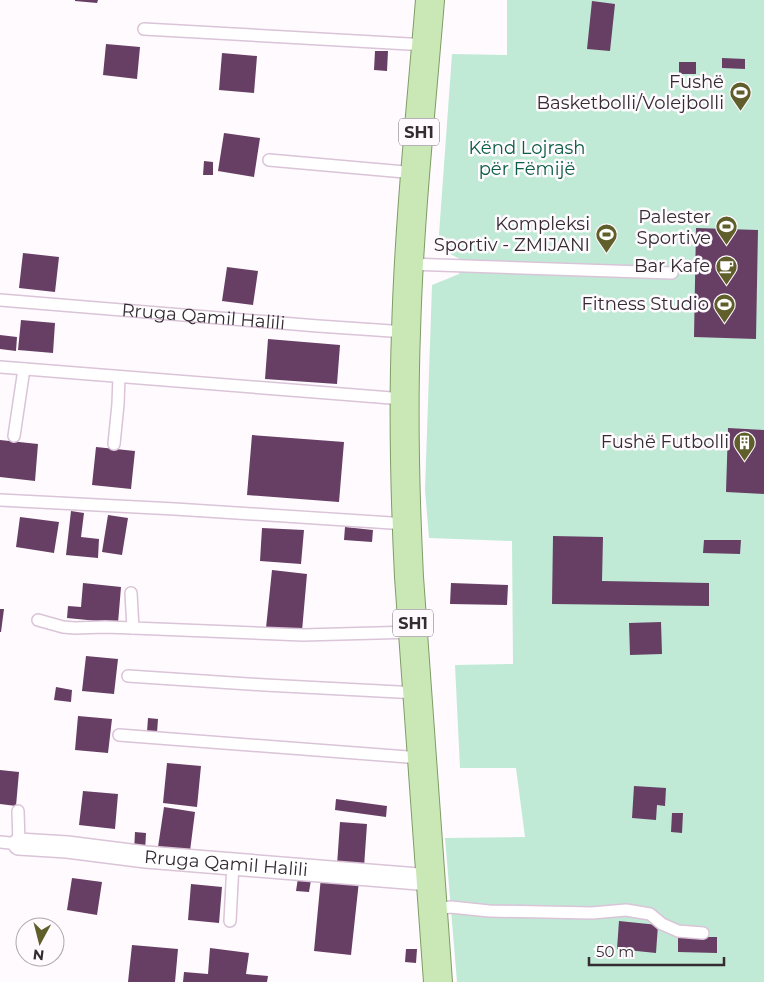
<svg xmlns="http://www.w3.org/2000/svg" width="764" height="982" viewBox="0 0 764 982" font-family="Montserrat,sans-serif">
  <rect width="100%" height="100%" fill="#fffafe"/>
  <path fill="#c0ead6" d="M507,0H764V982H457L445,838L525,837L516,768H460L455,665L513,664L512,541L429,538L425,490L432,285L459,274L460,259L438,248L452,54L507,55Z"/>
  <path fill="#673f64" d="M75,0H98L97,3L75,1Z
    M592,1L615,4L610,51L587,49Z
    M106,44L140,47L137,79L103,75Z
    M375,51H388L387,71L374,70Z
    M222,53L257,56L254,93L219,90Z
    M722,58L745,59V69L722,68Z
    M679,62H696V74H679Z
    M224,133L260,138L254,177L218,171Z
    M204,161L213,162V175H203Z
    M696,228L758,230L756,339L694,337Z
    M23,253L59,257L55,292L19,288Z
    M227,267L258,271L253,305L222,301Z
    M21,320L55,323L53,353L18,350Z
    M0,335L17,337L16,351L0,349Z
    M268,339L340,345L337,384L265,379Z
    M728,428L764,430V494L726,492Z
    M252,435L344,442L339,502L247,495Z
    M0,440L38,444L35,481L0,477Z
    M96,447L135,451L131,489L92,485Z
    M71,511L84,513L81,537L99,539L98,558L66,555Z
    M108,515L128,518L122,555L102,552Z
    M20,517L59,522L54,553L16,547Z
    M345,527L373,530L372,542L344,540Z
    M262,528L304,530L301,564L260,561Z
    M553,536L603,537L602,581L709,583V606L552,604Z
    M704,540H741L740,554L703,553Z
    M272,570L307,574L302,631L266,628Z
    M83,583L121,587L118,623L67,618L68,606L81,607Z
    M451,583L508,585L507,605L450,604Z
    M0,609H4L1,632H0Z
    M661,622L662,654L630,655L629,623Z
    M86,656L118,659L114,694L82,691Z
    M56,687L72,690L71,702L54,700Z
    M78,716L112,719L108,753L75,750Z
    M148,718L158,719L157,733L147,732Z
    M167,763L201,766L197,807L163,803Z
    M0,770L19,772L16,806L0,804Z
    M634,786L666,788L665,806L657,805L656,820L632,818Z
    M83,791L118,794L115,829L79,825Z
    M336,799L387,806L386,817L335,810Z
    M164,807L195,812L190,851L158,847Z
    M672,813H683L682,833L671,832Z
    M340,822L367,824L364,867L337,865Z
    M135,832L146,833L145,852L134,851Z
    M321,877L359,881L351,955L314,951Z
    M72,878L102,882L97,915L67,910Z
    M298,878L311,880L309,892L296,891Z
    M191,884L222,887L219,923L188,920Z
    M619,921L658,925L656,953L617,949Z
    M678,937H717V953L678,952Z
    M132,945L178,949L175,982H128Z
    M210,948L249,953L246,974L268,976L267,982H183L184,972L208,974Z
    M406,949H417L416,963L405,962Z"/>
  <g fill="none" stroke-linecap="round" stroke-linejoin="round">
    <defs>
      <g id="lane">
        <path d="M144,29L427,45"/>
        <path d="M269,160L416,173"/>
        <path d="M409,264L672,273"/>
        <path id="s1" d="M0,300L318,326L406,332"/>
        <path d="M0,367L404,399"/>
        <path d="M14,436L24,369"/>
        <path d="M114,444L118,404L119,377"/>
        <path d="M0,500L175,509L407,524"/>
        <path d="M131,593L133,628L303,635L414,632"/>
        <path d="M38,620L63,627L75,628L105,627L133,628"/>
        <path d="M128,676L265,685L418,693"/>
        <path d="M119,735L421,758"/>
        <path d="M0,842L19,844L18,811"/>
        <path d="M433,909L451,907L489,911L592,913L626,910L650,914L662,924L678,931L703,933"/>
        <path d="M230,921L233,864"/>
      </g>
      <g id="street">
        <path id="s2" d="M19,844L67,847L146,857L431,880"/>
      </g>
      <path id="primary" d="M430,0C421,110 409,221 406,332C403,413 405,496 409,577L438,982"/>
    </defs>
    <use href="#lane" stroke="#dac4d8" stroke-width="14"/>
    <use href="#street" stroke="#dac4d8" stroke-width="24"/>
    <use href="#primary" stroke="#7f9c68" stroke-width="30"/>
    <use href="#lane" stroke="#fff" stroke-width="11"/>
    <use href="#street" stroke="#fff" stroke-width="21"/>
    <use href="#primary" stroke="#cae8b5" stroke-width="28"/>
  </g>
  <defs>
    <symbol id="stadium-pin" viewBox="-11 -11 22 30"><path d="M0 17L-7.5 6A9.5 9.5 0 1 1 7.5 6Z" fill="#605f2c" stroke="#fffafe"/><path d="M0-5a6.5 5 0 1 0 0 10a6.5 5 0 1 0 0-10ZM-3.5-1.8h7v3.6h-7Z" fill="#fff"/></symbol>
    <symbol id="cafe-pin" viewBox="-11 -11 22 30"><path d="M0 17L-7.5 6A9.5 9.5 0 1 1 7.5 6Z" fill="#605f2c" stroke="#fffafe"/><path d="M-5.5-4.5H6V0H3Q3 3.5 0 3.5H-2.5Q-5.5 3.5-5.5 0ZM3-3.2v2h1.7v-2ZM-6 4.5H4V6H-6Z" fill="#fff"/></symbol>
    <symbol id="building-pin" viewBox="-11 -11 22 30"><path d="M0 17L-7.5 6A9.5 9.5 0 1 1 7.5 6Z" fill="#605f2c" stroke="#fffafe"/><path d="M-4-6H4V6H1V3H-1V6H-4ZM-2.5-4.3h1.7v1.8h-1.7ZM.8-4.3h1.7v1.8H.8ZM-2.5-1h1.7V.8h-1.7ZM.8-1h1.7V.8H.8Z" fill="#fff"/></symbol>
  </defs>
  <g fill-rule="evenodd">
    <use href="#stadium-pin" x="728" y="80" width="25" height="34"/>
    <use href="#stadium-pin" x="714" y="214" width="25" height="34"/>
    <use href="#stadium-pin" x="594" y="222" width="25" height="34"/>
    <use href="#cafe-pin" x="714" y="254" width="25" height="34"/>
    <use href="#stadium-pin" x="712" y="292" width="25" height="34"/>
    <use href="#building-pin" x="732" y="430" width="25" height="34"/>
  </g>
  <g text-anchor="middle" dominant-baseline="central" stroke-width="5" stroke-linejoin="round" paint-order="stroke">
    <g fill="#fffafe" stroke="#716970" stroke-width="1">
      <rect x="399" y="118.5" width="40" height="27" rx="4"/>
      <rect x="393" y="609.5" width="40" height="27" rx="4"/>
    </g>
    <g font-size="16" font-weight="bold" fill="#342b33">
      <text x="419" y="132">SH1</text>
      <text x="413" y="623">SH1</text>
    </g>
    <g font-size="18" fill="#342b33" stroke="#fffafe" text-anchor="end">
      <text x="724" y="82">Fushë<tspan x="724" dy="21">Basketbolli/Volejbolli</tspan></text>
      <text x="711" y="217">Palester<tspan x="711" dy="21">Sportive</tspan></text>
      <text x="590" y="224">Kompleksi<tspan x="590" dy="21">Sportiv - ZMIJANI</tspan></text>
      <text x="710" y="266">Bar Kafe</text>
      <text x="709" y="304">Fitness Studio</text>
      <text x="729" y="442">Fushë Futbolli</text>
    </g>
    <g font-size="18" fill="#0a5e43" stroke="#fffafe">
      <text x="527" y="148">Kënd Lojrash<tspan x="527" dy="21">për Fëmijë</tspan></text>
    </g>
    <g font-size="18" fill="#342b33" stroke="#fffafe">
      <text stroke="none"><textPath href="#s1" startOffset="204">Rruga Qamil Halili</textPath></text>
      <text stroke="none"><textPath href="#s2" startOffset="208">Rruga Qamil Halili</textPath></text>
    </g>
  </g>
  <g transform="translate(40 942) rotate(187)"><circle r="24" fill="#fffafe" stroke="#aea7ad"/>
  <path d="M0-4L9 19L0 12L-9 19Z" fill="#605f2c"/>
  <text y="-8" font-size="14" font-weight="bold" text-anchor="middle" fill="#342b33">N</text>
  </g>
  <path d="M589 957v8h135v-8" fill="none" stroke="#342b33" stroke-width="2.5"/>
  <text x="596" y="957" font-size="15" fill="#342b33" stroke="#fffafe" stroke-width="4" paint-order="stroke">50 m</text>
</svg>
